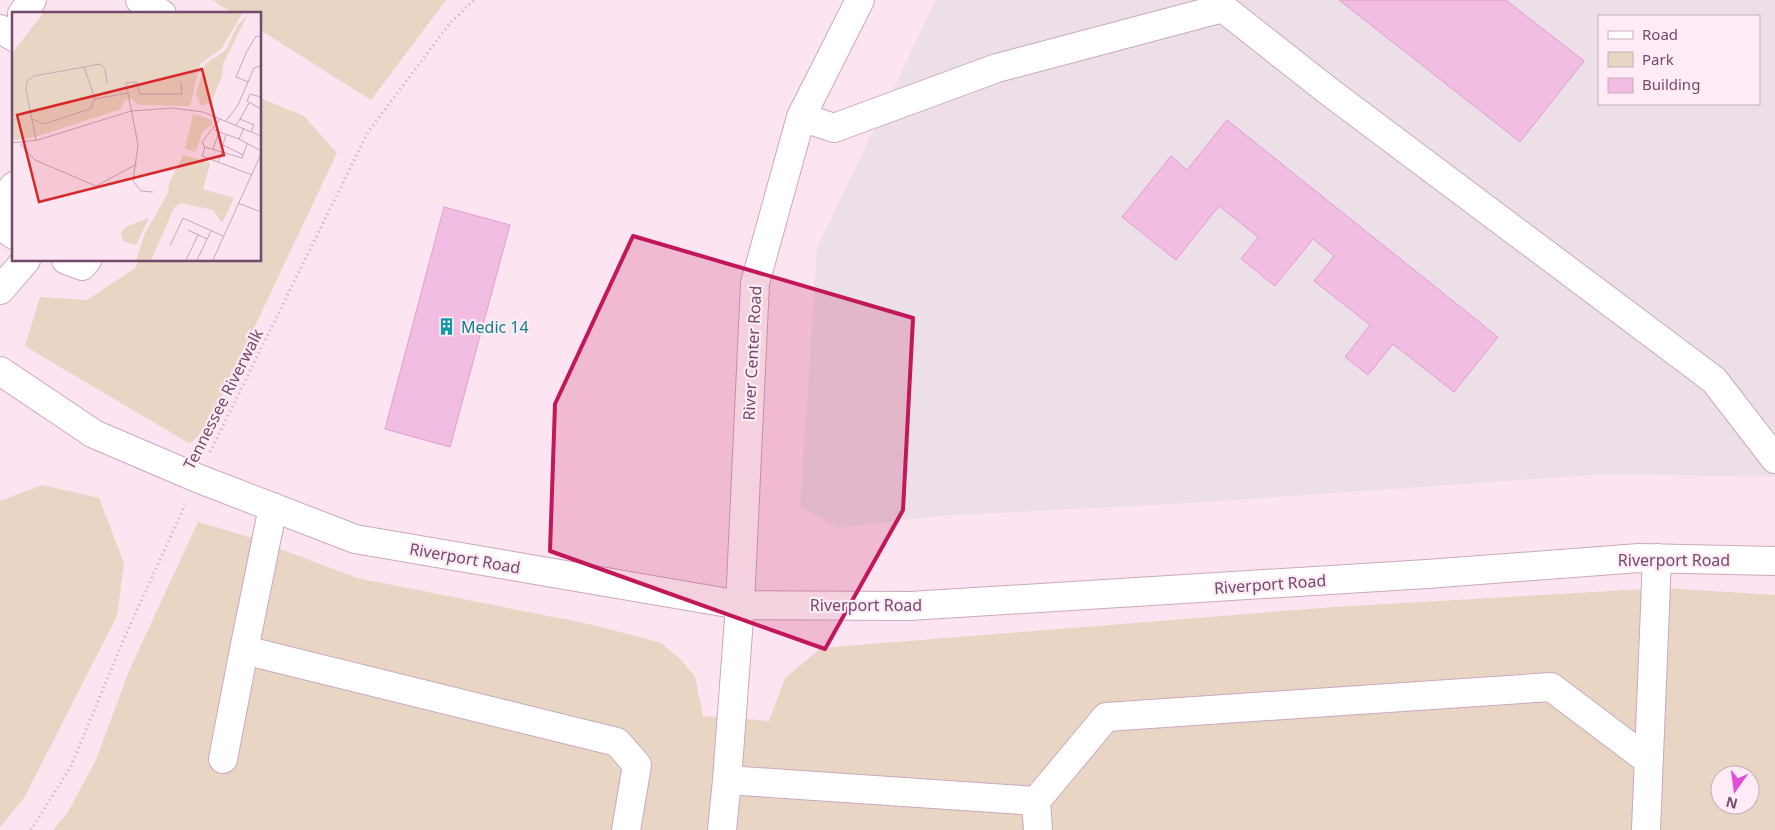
<svg xmlns="http://www.w3.org/2000/svg" width="1775" height="830" viewBox="0 0 1775 830" font-family="'Noto Sans',sans-serif">
  <rect width="100%" height="100%" fill="#fce4f1"/>
  <path fill="#ecdfe7" fill-rule="evenodd" d="M936,0H1775V477L1607,474L1192,503L938,516L839,528L800,507L817,248ZM1599,16H1759V104H1599Z"/>
  <path fill="#e9d5c3" fill-rule="evenodd" d="M212,0H446L371,100L260,30V14H234Z
    M260,98L304,116L337,153L208,425L190,444L25,346L40,297L87,300L135,268L139,260H260Z
    M42,485L99,498L124,563L117,616L24,798L0,827V501Z
    M198,522L246,536L357,578L594,625L661,643L681,660L695,677L703,716L769,721L785,678L821,648L1334,607L1664,588L1775,595V830H53L68,812L96,760L129,671ZM1720,775H1750V805H1720Z"/>
  <path fill="#f1bde3" stroke="#e39dd2" d="M1339,0H1506L1584,61L1520,142Z
    M1227,120L1498,337L1454,392L1393,344L1368,375L1345,357L1370,325L1314,281L1334,256L1313,239L1275,286L1241,259L1258,237L1219,206L1176,260L1122,217L1171,156L1187,170Z
    M444,207L510,225L450,447L385,429Z"/>
  <g fill="none" stroke-linecap="round" stroke-linejoin="round">
    <defs>
      <path id="minor" d="M140,0L162,14
        M860,0L801,117L755,283L740,605L727,780L1036,801L1038,830
        M22,14L32,0
        M0,29L14,37
        M801,117L834,128L997,68L1223,8L1327,90L1714,380L1775,459
        M0,206L14,186
        M0,225L14,235
        M66,260L82,266L87,260
        M0,290L26,260
        M0,371L94,434L197,478L355,539L740,605L910,606L1427,574L1639,558L1775,561
        M244,650L273,507
        M223,759L244,650L617,742L637,765L626,830
        M1036,801L1106,717L1551,687L1649,761
        M722,830L727,780
        M1646,830L1657,558"/>
    </defs>
    <use href="#minor" stroke="#caa8c0" stroke-width="30"/>
    <path stroke="#d6a0c8" stroke-width="3" stroke-dasharray="1 4" stroke-linecap="butt" d="M210,452L368,132L451,22L474,0
      M31,830L71,766L126,634L185,505"/>
    <use href="#minor" stroke="#fff" stroke-width="28"/>
  </g>
  <path fill="#c2185b" fill-opacity="0.2" stroke="#c2185b" stroke-width="4" stroke-linejoin="round" d="M633,236L913,318L903,510L825,649L550,551L555,404Z"/>
  <defs>
    <symbol id="building-bare" viewBox="-9 -9 18 18"><path d="M-4-6H4V6H1V3H-1V6H-4ZM-2.5-4.3h1.7v1.8h-1.7ZM.8-4.3h1.7v1.8H.8ZM-2.5-1h1.7V.8h-1.7ZM.8-1h1.7V.8H.8Z" fill="#0f9aa8" stroke="#ffebf5" stroke-width="2.5" paint-order="stroke"/></symbol>
  </defs>
  <g fill-rule="evenodd">
    <use href="#building-bare" x="434" y="314" width="25" height="25"/>
  </g>
  <g text-anchor="middle" dominant-baseline="central" stroke-width="4.5" stroke-linejoin="round" paint-order="stroke">
    <g font-size="16" fill="#0d838f" stroke="#ffebf5" text-anchor="start">
      <text x="461" y="327">Medic 14</text>
    </g>
    <g font-size="16" fill="#744a6b" stroke="#ffebf5">
      <text transform="translate(752 353) rotate(-87)">River Center Road</text>
      <text transform="translate(223 399) rotate(-63)">Tennessee Riverwalk</text>
      <text transform="translate(465 558) rotate(10)">Riverport Road</text>
      <text x="1674" y="560">Riverport Road</text>
      <text transform="translate(1270 584) rotate(-4)">Riverport Road</text>
      <text x="866" y="605">Riverport Road</text>
    </g>
  </g>
  <g transform="translate(12 12)">
    <rect width="249" height="249" fill="#fce4f1"/>
    <path d="M32,0H231L210,36L188,52L178,94L126,93L120,87L113,88L109,97L23,125L3,128L0,127L1,40ZM235,4L211,52L210,64L199,91L189,94L184,82L193,52L214,38L226,12ZM181,102L200,108V113L191,119L183,140L173,136ZM171,143L198,151L191,177L222,186L210,211L201,198L169,191L162,196L139,248H124L133,221L156,181L157,172ZM137,206L124,233L111,229L109,220L116,214Z" fill="#e9d5c3"/>
    <path fill="none" stroke="#c6a6bb" stroke-width="1" d="M72,55L88,52L93,57L95,71M236,70L224,65L235,39L244,24L249,25M116,81L114,71L125,70L128,82H170L169,70M249,85L238,82L235,89L249,97M20,107L32,112L78,97L83,87M208,107L190,130L193,135L230,146L235,132M228,107L237,91M214,109L226,93L242,56L248,54M224,113L228,107L242,113L239,119M232,116L227,127L249,139M202,118L227,127M214,123L211,133L231,143M24,128L14,77L15,69L22,64L72,55L83,87L116,81L126,133L121,169L129,179L141,180M0,131L26,128L119,99L161,96L191,100L249,124M8,132L23,148L84,174L125,152M193,135L190,144L206,150M201,137L207,120M210,140L206,150L240,163M226,191L249,200M176,218L195,227M158,234L171,206L211,224M174,248L186,223M185,248L199,219M201,248L249,142"/>
    <path fill="#d62828" fill-opacity="0.15" stroke="#d62828" stroke-width="2.5" d="M190,57L212,143L27,190L5,103Z"/>
    <rect width="249" height="249" fill="none" stroke="#744a6b" stroke-width="2.5"/>
  </g>
  <rect x="1598" y="15" width="162" height="90" fill="#ffebf5" stroke="#c7abbe"/>
  <rect x="1608" y="31" width="25" height="8" fill="#ffffff" stroke="#c7abbe"/>
  <text x="1642" y="40" font-size="15" fill="#744a6b">Road</text>
  <rect x="1608" y="52" width="25" height="15" fill="#e9d5c3" stroke="#c7abbe"/>
  <text x="1642" y="65" font-size="15" fill="#744a6b">Park</text>
  <rect x="1608" y="78" width="25" height="15" fill="#f1bde3" stroke="#c7abbe"/>
  <text x="1642" y="90" font-size="15" fill="#744a6b">Building</text>
  <g transform="translate(1735 790) rotate(194)"><circle r="24" fill="#ffebf5" stroke="#c7abbe"/>
  <path d="M0-4L9 19L0 12L-9 19Z" fill="#e44cd7"/>
  <text y="-8" font-size="14" font-weight="bold" text-anchor="middle" fill="#744a6b">N</text>
  </g>
</svg>
